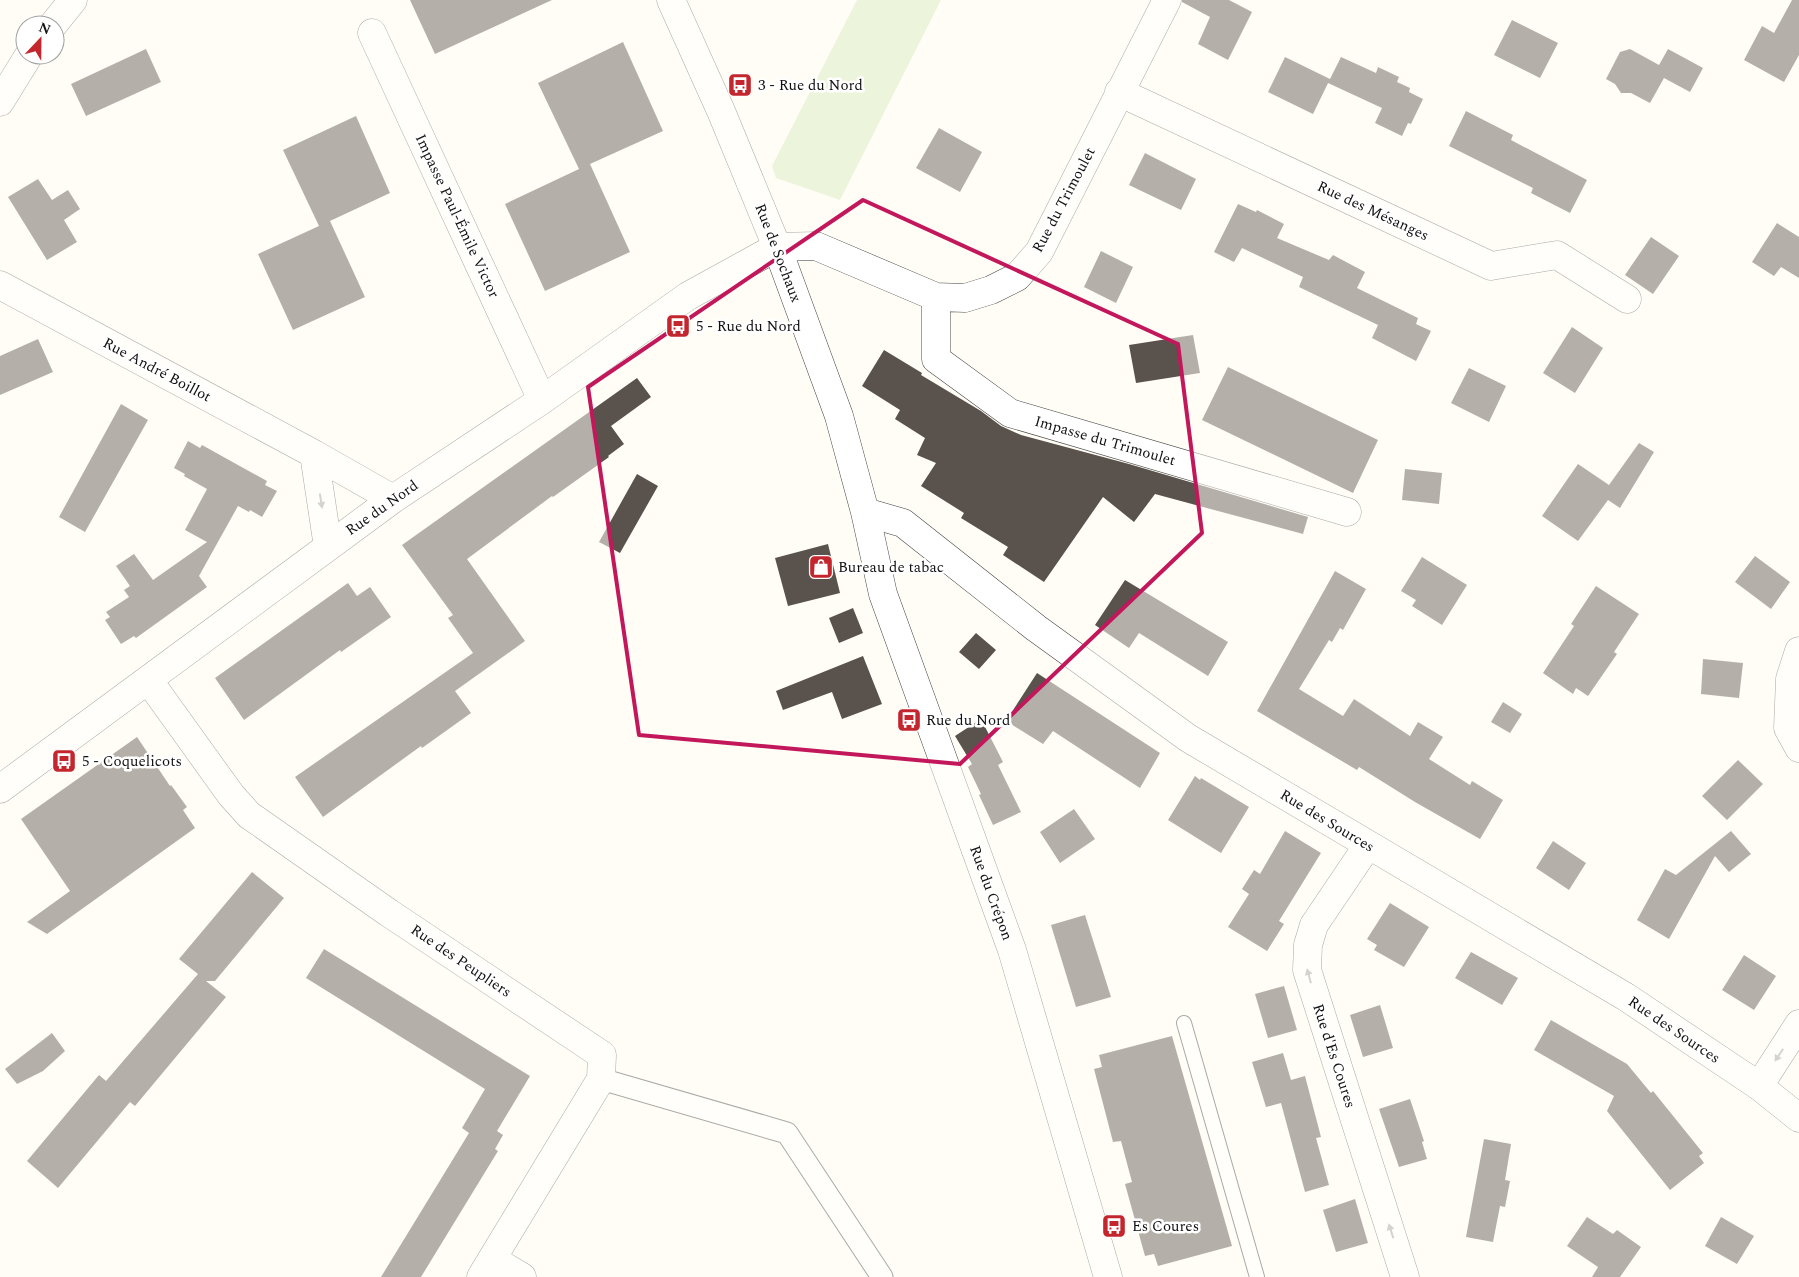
<svg xmlns="http://www.w3.org/2000/svg" width="1799" height="1277" viewBox="0 0 1799 1277" font-family="Spectral,serif">
  <rect width="100%" height="100%" fill="#fffdf5"/>
  <path fill="#d5ebbd" d="M857,0H941L840,200L776,178L772,166Z"/>
  <path fill="#5a524d" d="M410,0H552L435,54Z
    M1182,0H1229L1252,12L1228,60L1198,44L1210,17L1182,2Z
    M1792,0H1799V55L1784,82L1744,60L1762,26L1774,33Z
    M1512,20L1558,43L1540,78L1494,55Z
    M623,42L663,131L590,164L630,252L545,291L505,204L579,169L538,83Z
    M146,49L161,82L86,116L71,84Z
    M1630,49L1659,65L1668,49L1703,68L1690,92L1664,78L1650,103L1631,93H1621L1615,84L1606,79L1620,52Z
    M1285,57L1330,79L1313,114L1268,92Z
    M1341,57L1376,73L1378,67L1399,77L1397,82L1410,88L1409,92L1423,99L1411,124L1408,123L1402,136L1375,123L1382,108L1328,83Z
    M1466,111L1513,135L1511,140L1587,180L1570,213L1531,193L1533,188L1449,146Z
    M356,116L390,193L330,221L365,297L293,330L258,254L319,226L283,150Z
    M939,128L982,152L960,192L916,168Z
    M1145,153L1196,179L1181,210L1129,185Z
    M38,179L52,200L68,190L80,209L64,220L77,242L47,260L8,197Z
    M1238,204L1256,212L1257,210L1284,224L1277,238L1329,260L1333,255L1365,272L1357,288L1418,318L1416,324L1431,331L1416,361L1372,338L1378,325L1299,287L1303,277L1242,248L1234,262L1214,252Z
    M1777,223L1799,237V278L1781,267L1774,276L1752,262Z
    M1651,237L1679,256L1653,294L1625,275Z
    M1101,251L1133,267L1116,303L1084,287Z
    M1572,327L1603,348L1575,393L1543,373Z
    M1193,335L1200,373L1136,383L1129,345Z
    M38,339L53,372L0,395V356Z
    M884,350L922,373L921,375L981,411L1001,426L1021,435L1129,464L1308,517L1303,534L1155,494L1134,522L1103,497L1044,582L1003,555L1008,547L961,518L964,513L921,486L936,463L917,455L925,438L895,419L900,410L862,386Z
    M1228,367L1378,440L1353,493L1202,420Z
    M1469,368L1506,386L1489,422L1451,403Z
    M637,378L651,397L611,426L624,444L608,456L609,457L553,497L552,496L467,559L525,641L455,691L471,713L422,748L421,746L323,817L295,777L473,653L448,618L453,615L402,545Z
    M121,404L148,420L85,532L59,517Z
    M188,441L200,448L202,445L267,481L265,485L277,491L262,517L250,510L249,512L238,506L199,576L207,587L136,638L134,636L121,644L105,620L110,617L106,612L129,597L124,590L130,586L116,566L134,554L153,580L207,542L185,530L207,489L184,476L185,474L174,468Z
    M1639,443L1654,452L1620,508L1608,500L1578,541L1542,516L1578,464L1609,485Z
    M1405,469L1442,473L1439,504L1402,500Z
    M637,474L658,486L620,553L599,542Z
    M828,544L840,593L788,606L775,558Z
    M1755,556L1790,582L1771,609L1735,582Z
    M1422,557L1467,585L1442,625L1412,606L1416,600L1401,591Z
    M1335,571L1366,589L1343,630L1340,628L1332,642L1329,640L1299,689L1343,716L1354,699L1410,736L1418,722L1443,737L1429,759L1470,785L1472,781L1503,800L1480,839L1415,802L1359,767L1357,770L1257,711Z
    M1125,580L1228,642L1208,676L1139,633L1129,648L1095,625Z
    M348,583L357,596L370,587L391,617L341,652L340,650L244,720L215,678Z
    M1596,586L1639,614L1614,652L1617,654L1588,696L1576,688L1573,694L1543,673L1574,626L1571,624Z
    M853,608L863,633L839,643L829,618Z
    M976,633L996,650L979,669L959,652Z
    M863,656L882,704L842,719L832,692L783,710L776,691Z
    M1703,659L1743,663L1739,698L1701,694Z
    M1037,673L1160,753L1140,788L1053,731L1043,744L1006,721Z
    M1503,702L1522,714L1510,733L1491,722Z
    M981,719L1003,762L998,765L1021,812L993,825L979,795L981,794L968,767L972,764L955,736Z
    M137,737L170,786L171,785L187,807L183,810L195,828L47,934L27,922L70,891L21,819Z
    M1738,760L1763,784L1727,820L1702,796Z
    M1195,776L1200,780L1201,778L1249,807L1221,853L1168,820Z
    M1074,809L1095,839L1060,863L1040,832Z
    M1285,831L1321,853L1279,921L1284,924L1267,951L1228,927L1249,894L1242,889L1254,870L1260,874Z
    M1731,831L1751,854L1729,872L1715,856L1669,939L1637,920L1665,869L1676,875Z
    M1553,841L1586,863L1569,890L1536,868Z
    M252,872L284,898L215,981H206L226,997L135,1106L130,1102L58,1188L27,1161L99,1075L106,1081L198,974L179,959Z
    M1390,903L1429,927L1404,967L1374,950L1377,945L1367,939Z
    M1085,915L1111,997L1076,1007L1051,925Z
    M324,949L530,1076L497,1131L503,1135L495,1149L498,1151L421,1277H381L469,1133L462,1128L485,1089L306,978Z
    M1471,952L1518,978L1502,1005L1455,978Z
    M1744,955L1776,976L1754,1010L1722,990Z
    M1284,986L1297,1030L1268,1038L1255,994Z
    M1380,1005L1393,1048L1363,1057L1350,1015Z
    M1551,1020L1627,1064L1651,1093L1653,1091L1703,1153L1699,1156L1704,1163L1670,1190L1607,1111L1614,1096L1534,1050Z
    M52,1033L65,1051L43,1071L17,1084L5,1069Z
    M1172,1036L1232,1246L1158,1266L1154,1254L1145,1256L1125,1184L1132,1182L1121,1141L1113,1142L1094,1069L1102,1067L1099,1055Z
    M1283,1053L1291,1080L1305,1076L1321,1137L1316,1138L1329,1185L1305,1192L1281,1103L1266,1107L1252,1062Z
    M1410,1099L1424,1141L1422,1142L1427,1159L1399,1167L1379,1109Z
    M1484,1139L1511,1144L1505,1180L1510,1181L1505,1207L1500,1206L1493,1242L1466,1237Z
    M1355,1199L1368,1243L1336,1252L1323,1210Z
    M1587,1217L1613,1234L1617,1230L1641,1247L1620,1277H1592L1598,1267L1567,1246Z
    M1721,1217L1754,1236L1737,1264L1705,1246Z"/>
  <g fill="none" stroke-linecap="round" stroke-linejoin="round">
    <defs>
      <path id="service" d="M1184,1023L1257,1277"/>
      <path id="pedestrian" d="M601,1079L787,1133L882,1277"/>
      <path id="minor" d="M53,25L73,0
        M372,33L542,400
        M1119,92L1491,266L1557,255L1627,299
        M0,102L29,55
        M0,285L314,454L393,499
        M936,297V359L1010,413L1347,512
        M314,454L328,547
        M1799,651L1790,679L1788,728L1799,748
        M149,681L231,795L249,815L389,913L602,1055L601,1079L481,1277
        M0,789L393,499L542,400L688,296L777,247L816,246L936,297L965,298L991,290L1017,277L1039,252L1167,0
        M1368,845L1314,925L1308,945L1307,970L1405,1277
        M1759,1086L1799,1024
        M492,1259L522,1277"/>
      <path id="tertiary" d="M671,0L721,111L777,247L839,416L865,512L883,594L1012,950L1108,1277
        M865,512L903,523L1036,628L1188,738L1626,997L1759,1086L1799,1118"/>
    </defs>
    <use href="#service" stroke="#444" stroke-width="16"/>
    <use href="#pedestrian" stroke="#444" stroke-width="23"/>
    <use href="#minor" stroke="#444" stroke-width="29"/>
    <use href="#tertiary" stroke="#444" stroke-width="29"/>
    <use href="#service" stroke="#fff" stroke-width="14"/>
    <use href="#pedestrian" stroke="#fff" stroke-width="21"/>
    <use href="#minor" stroke="#fff" stroke-width="28"/>
    <use href="#tertiary" stroke="#fff" stroke-width="28"/>
  </g>
  <defs><path id="oneway-solid" d="M-6-.8H1V-3.2L6.5 0L1 3.2V.8H-6Z" transform="scale(1.25)"/></defs>
  <g fill="#a0a0a0">
    <use href="#oneway-solid" transform="translate(321 501) rotate(81)"/>
    <use href="#oneway-solid" transform="translate(1309 976) rotate(-105)"/>
    <use href="#oneway-solid" transform="translate(1779 1055) rotate(123)"/>
    <use href="#oneway-solid" transform="translate(1391 1231) rotate(-108)"/>
  </g>
  <path d="M0 0H1799V1277H0ZM863,200L1178,344L1202,533L960,764L639,735L588,387Z" fill="#fffdf5" fill-opacity=".55" fill-rule="evenodd"/>
  <path fill="none" stroke="#c2185b" stroke-width="4" stroke-linejoin="round" d="M863,200L1178,344L1202,533L960,764L639,735L588,387Z"/>
  <defs>
    <symbol id="bus-square" viewBox="-11 -11 22 22"><rect x="-9" y="-9" width="18" height="18" rx="4" fill="#c4262e" stroke="#fff"/><path d="M-5-6H5V4H4V6H2V4H-2V6H-4V4H-5ZM-3.5-4V0h7V-4ZM-3.5 1.2v1.5H-2V1.2ZM2 1.2v1.5H3.5V1.2Z" fill="#fff"/></symbol>
    <symbol id="shop-square" viewBox="-11 -11 22 22"><rect x="-9" y="-9" width="18" height="18" rx="4" fill="#c4262e" stroke="#fff"/><path d="M-5-2.5h2.3a2.7 3.5 0 0 1 5.4 0H5L5.5 6h-11ZM-1.5-2.5h3a1.5 2.3 0 0 0-3 0Z" fill="#fff"/></symbol>
  </defs>
  <g fill-rule="evenodd">
    <use href="#bus-square" x="726" y="71" width="28" height="28"/>
    <use href="#bus-square" x="664" y="312" width="28" height="28"/>
    <use href="#shop-square" x="807" y="553" width="28" height="28"/>
    <use href="#bus-square" x="895" y="706" width="28" height="28"/>
    <use href="#bus-square" x="50" y="747" width="28" height="28"/>
    <use href="#bus-square" x="1100" y="1212" width="28" height="28"/>
  </g>
  <g text-anchor="middle" dominant-baseline="central" stroke-width="5" stroke-linejoin="round" paint-order="stroke">
    <g font-size="15" fill="#111" stroke="#fff" text-anchor="start">
      <text x="758" y="85">3 - Rue du Nord</text>
      <text x="696" y="326">5 - Rue du Nord</text>
      <text x="838" y="567">Bureau de tabac</text>
      <text x="926" y="720">Rue du Nord</text>
      <text x="82" y="761">5 - Coquelicots</text>
      <text x="1132" y="1226">Es Coures</text>
    </g>
    <g font-size="15" fill="#111" stroke="#fff">
      <text transform="translate(1064 200) rotate(-62)">Rue du Trimoulet</text>
      <text transform="translate(1373 211) rotate(25)">Rue des Mésanges</text>
      <text transform="translate(457 216) rotate(65)">Impasse Paul-Émile Victor</text>
      <text transform="translate(778 253) rotate(69)">Rue de Sochaux</text>
      <text transform="translate(157 370) rotate(28)">Rue André Boillot</text>
      <text transform="translate(1105 441) rotate(16)">Impasse du Trimoulet</text>
      <text transform="translate(382 508) rotate(-35)">Rue du Nord</text>
      <text transform="translate(1327 821) rotate(31)">Rue des Sources</text>
      <text transform="translate(991 893) rotate(70)">Rue du Crépon</text>
      <text transform="translate(461 961) rotate(34)">Rue des Peupliers</text>
      <text transform="translate(1674 1030) rotate(34)">Rue des Sources</text>
      <text transform="translate(1334 1056) rotate(72)">Rue d'Es Coures</text>
    </g>
  </g>
  <g transform="translate(40 40) rotate(22)"><circle r="24" fill="#ffffff" stroke="#a0a0a0"/>
  <path d="M0-4L9 19L0 12L-9 19Z" fill="#c4262e"/>
  <text y="-8" font-size="14" font-weight="bold" text-anchor="middle" fill="#111111">N</text>
  </g>
</svg>
